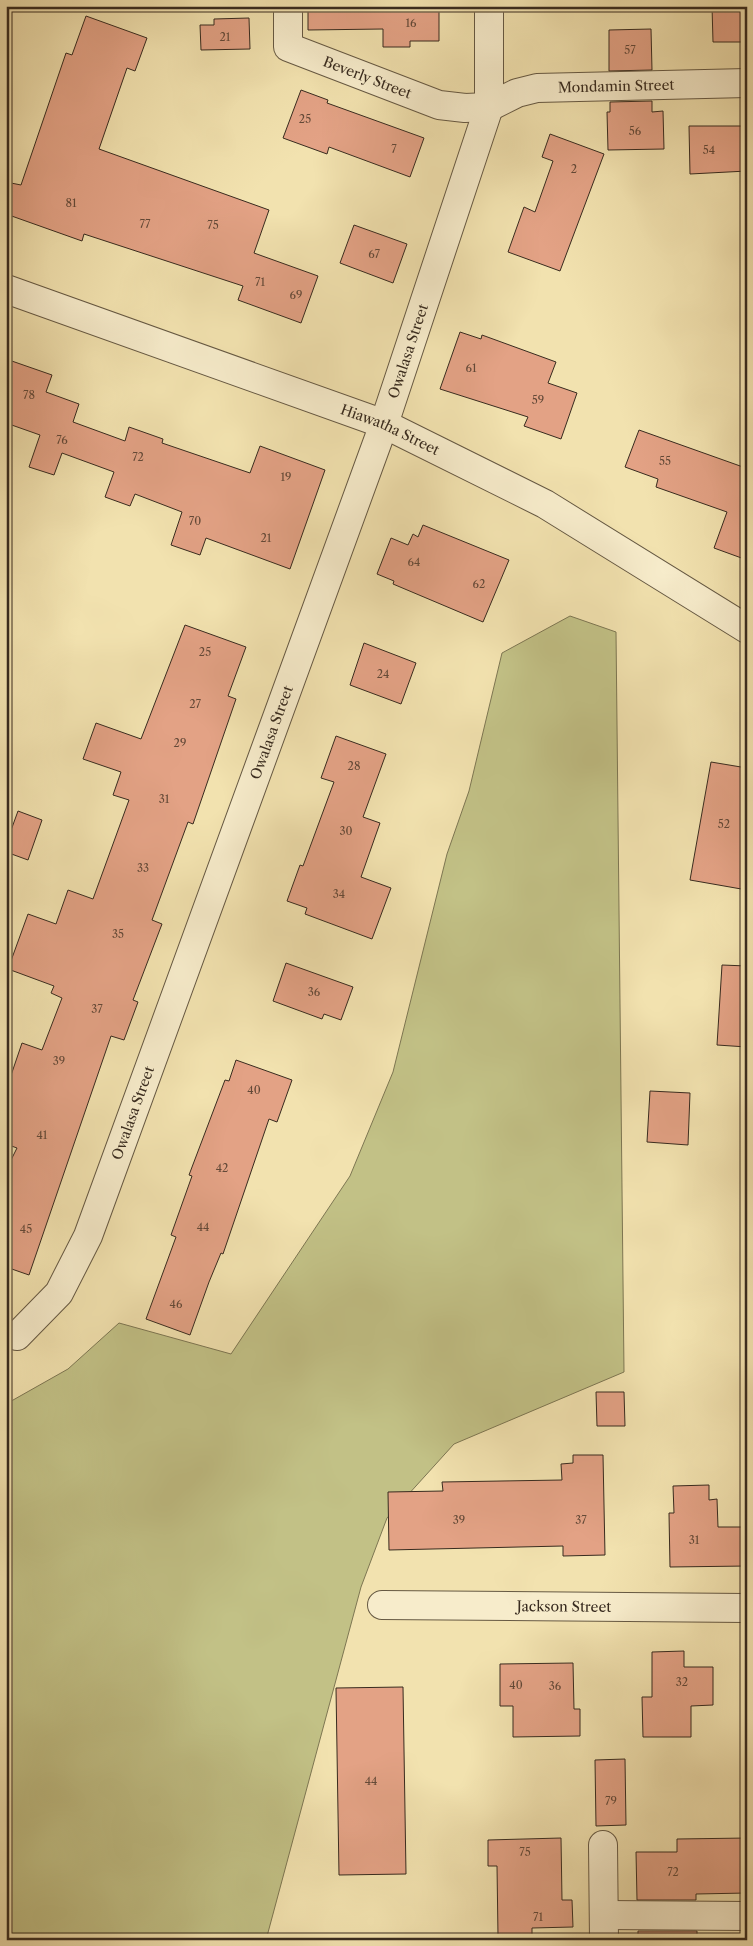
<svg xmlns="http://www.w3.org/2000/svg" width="753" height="1946" viewBox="0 0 753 1946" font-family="'Libre Caslon Text',serif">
  <rect width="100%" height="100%" fill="#f2e2af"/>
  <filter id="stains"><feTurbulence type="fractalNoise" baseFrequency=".004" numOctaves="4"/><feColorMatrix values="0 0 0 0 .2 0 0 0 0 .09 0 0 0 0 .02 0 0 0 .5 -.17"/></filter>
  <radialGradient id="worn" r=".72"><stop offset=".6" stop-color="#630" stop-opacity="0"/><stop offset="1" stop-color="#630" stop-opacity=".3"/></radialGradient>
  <path fill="#c2c186" stroke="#7d7652" d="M570,616L616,632L624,1372L454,1444L387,1518L361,1587L266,1940H6V1404L68,1369L119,1323L231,1354L350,1176L393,1072L447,854L469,791L502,653Z"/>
  <path fill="#e3a285" stroke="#382b1f" d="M308,6H439V41H410V47H383V29L308,30Z
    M712,6H747V42H713Z
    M86,16L147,38L135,71L127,68L99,149L269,210L254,253L318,276L301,323L238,300L243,286L84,234L82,241L6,214V182L21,185L66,53L72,55Z
    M249,18L250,49L201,50L200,25H214V19Z
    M651,29L652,70L609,71V30Z
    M301,90L328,100L327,103L424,138L410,177L329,147L327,154L283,138Z
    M652,101V112L663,111L664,149L608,150L607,112H610V102Z
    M689,126H747V171L690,174Z
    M550,134L604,154L560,271L508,252L524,207L535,212L553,161L542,157Z
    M354,225L407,244L393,283L340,263Z
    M460,332L481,339L482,335L556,362L548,383L577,393L561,439L524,426L528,417L440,389Z
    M6,359L52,375L46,392L79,404L73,422L125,441L129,427L163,439L162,443L250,473L260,446L325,470L290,569L206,538L200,555L171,545L182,512L135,494L130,506L105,497L114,472L62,453L54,475L29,467L40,435L6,423Z
    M639,430L743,467H747V560L714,548L727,512L656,487L658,479L625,467Z
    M423,525L509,560L483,622L393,584L394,581L377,574L391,538L408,545L413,534L418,537Z
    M185,625L246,647L228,696L236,699L193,824L188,822L152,920L162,924L133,1000L138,1002L124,1040L111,1036L29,1275L6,1267V1170L17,1148L6,1144V1090L22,1043L42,1050L62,998L51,993L54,986L8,969L28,914L56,924L68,890L93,899L129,800L113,795L121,772L83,759L96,723L141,739Z
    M364,643L416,663L401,704L350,685Z
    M336,736L386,754L363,817L380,823L361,877L391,888L372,939L305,914L307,908L287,901L300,865L303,866L334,782L321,778Z
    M711,762L747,768V890L690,880Z
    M18,811L42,820L28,860L6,852V844Z
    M286,963L353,987L341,1020L324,1014L322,1019L273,1001Z
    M722,965L747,966V1047L717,1045Z
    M236,1060L292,1080L277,1122L269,1119L223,1254L221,1253L209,1282L190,1335L146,1319L176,1237L171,1235L192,1176L189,1175L225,1080L229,1081Z
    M650,1091L690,1093L688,1145L647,1142Z
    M596,1392H624L625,1426H597Z
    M573,1455H603L605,1555L563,1556V1546L389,1550L388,1492L443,1491L442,1482L562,1480L561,1464L573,1463Z
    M709,1485V1500L717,1499L718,1527H747V1566L670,1567L669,1513H674L673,1486Z
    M684,1651V1667H713V1705L691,1706V1737H643L642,1697H652V1652Z
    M573,1663L574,1709H580V1736L513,1737V1706H500V1664Z
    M403,1687L406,1874L339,1875L336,1688Z
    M625,1759L626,1825L596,1826L595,1760Z
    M561,1838L562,1900H572L573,1927L532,1928V1935L498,1936L497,1866H488V1840Z
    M747,1838V1893L696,1894V1900H637L636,1852H677V1839Z
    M638,1931H697V1940H638Z"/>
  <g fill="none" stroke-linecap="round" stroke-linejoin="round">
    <defs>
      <g id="minor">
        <path id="s1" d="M288,6V47L439,105L465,108L489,107"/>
        <path id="s2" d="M489,107L517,93L537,88L747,83"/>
        <path id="s3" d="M6,289L384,424L545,504L747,629"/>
        <path id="s4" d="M17,1336L59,1293L88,1236L384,424L489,107V6"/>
        <path id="s5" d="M382,1605L747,1608"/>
        <path d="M603,1845L604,1940"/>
        <path d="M605,1915L747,1916"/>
      </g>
    </defs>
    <use href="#minor" stroke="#665943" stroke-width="30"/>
    <use href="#minor" stroke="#f7eccb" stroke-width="28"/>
  </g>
  <g text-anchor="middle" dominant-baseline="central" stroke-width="4" stroke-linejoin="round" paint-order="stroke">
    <g font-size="11" fill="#634938">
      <text x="411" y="23">16</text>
      <text x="225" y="37">21</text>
      <text x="630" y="50">57</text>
      <text x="305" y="119">25</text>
      <text x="635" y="131">56</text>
      <text x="394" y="149">7</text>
      <text x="709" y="150">54</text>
      <text x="574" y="169">2</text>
      <text x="71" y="203">81</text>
      <text x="145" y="224">77</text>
      <text x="213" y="225">75</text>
      <text x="374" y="254">67</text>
      <text x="260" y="282">71</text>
      <text x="296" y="295">69</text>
      <text x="471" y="368">61</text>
      <text x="29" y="395">78</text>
      <text x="538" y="400">59</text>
      <text x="62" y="440">76</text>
      <text x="138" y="457">72</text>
      <text x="665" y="461">55</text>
      <text x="286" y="477">19</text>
      <text x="195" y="521">70</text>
      <text x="266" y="538">21</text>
      <text x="414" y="562">64</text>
      <text x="479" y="584">62</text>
      <text x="205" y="652">25</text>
      <text x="383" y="674">24</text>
      <text x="195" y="704">27</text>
      <text x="180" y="743">29</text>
      <text x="354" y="766">28</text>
      <text x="164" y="799">31</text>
      <text x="724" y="824">52</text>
      <text x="346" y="831">30</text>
      <text x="143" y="868">33</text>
      <text x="339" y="894">34</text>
      <text x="118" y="934">35</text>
      <text x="314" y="992">36</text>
      <text x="97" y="1009">37</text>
      <text x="59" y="1061">39</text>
      <text x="254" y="1090">40</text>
      <text x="42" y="1135">41</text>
      <text x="222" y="1168">42</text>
      <text x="203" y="1227">44</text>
      <text x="26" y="1229">45</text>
      <text x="176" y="1304">46</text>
      <text x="459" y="1520">39</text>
      <text x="581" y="1520">37</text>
      <text x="694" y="1540">31</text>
      <text x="682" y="1682">32</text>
      <text x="516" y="1685">40</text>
      <text x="555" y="1686">36</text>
      <text x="371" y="1781">44</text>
      <text x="611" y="1801">79</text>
      <text x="525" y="1852">75</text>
      <text x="673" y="1872">72</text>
      <text x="538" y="1917">71</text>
    </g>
    <g font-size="14" fill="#382b1f" stroke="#f7eccb">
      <text stroke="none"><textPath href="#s1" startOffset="126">Beverly Street</textPath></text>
      <text stroke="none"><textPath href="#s2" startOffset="131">Mondamin Street</textPath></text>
      <text stroke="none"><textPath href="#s4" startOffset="1065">Owalasa Street</textPath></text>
      <text stroke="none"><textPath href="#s3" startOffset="409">Hiawatha Street</textPath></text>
      <text stroke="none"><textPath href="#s4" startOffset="660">Owalasa Street</textPath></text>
      <text stroke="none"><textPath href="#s4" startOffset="255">Owalasa Street</textPath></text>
      <text stroke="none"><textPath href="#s5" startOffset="182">Jackson Street</textPath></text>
    </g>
  </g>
  <rect width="753" height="1946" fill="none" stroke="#f2e2af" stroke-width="25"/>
  <rect x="8" y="8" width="738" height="1931" fill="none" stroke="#382b1f" stroke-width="2.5"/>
  <rect x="12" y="12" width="728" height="1921" fill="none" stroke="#382b1f"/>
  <rect width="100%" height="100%" filter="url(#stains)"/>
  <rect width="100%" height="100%" fill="url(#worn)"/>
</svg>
